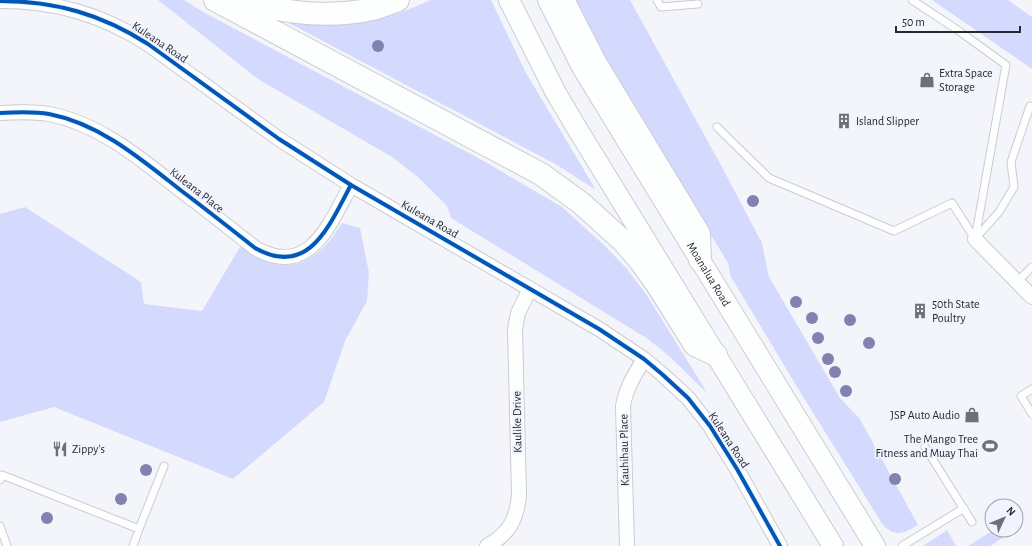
<svg xmlns="http://www.w3.org/2000/svg" width="1032" height="546" viewBox="0 0 1032 546" font-family="'Alegreya Sans',sans-serif">
  <rect width="100%" height="100%" fill="#f4f5fb"/>
  <path fill="#d4dafd" d="M158,0H184L205,13L482,160L562,207L605,246L627,269L646,294L708,394L669,356L648,339L451,218L447,206L419,178L392,157L258,79Z
    M430,0H491L526,73L596,190L557,165L287,22C341,29 381,24 430,0Z
    M573,0H630L723,169L762,243L769,277L840,398L860,419L918,525C904,533 896,538 883,525L802,395L731,277L728,263L608,66Z
    M932,0H1008L1032,17V69Z
    M25,207L141,282L144,304L202,311L240,247C269,265 295,275 323,248C331,241 336,231 342,223L360,228L369,273L367,301L345,341L324,402L233,479L54,407L0,422V214Z
    M947,530L956,546H923Z
    M994,530H1006L1009,534L990,546H968Z"/>
  <g fill="none" stroke-linecap="round" stroke-linejoin="round">
    <defs>
      <path id="service" d="M657,0L661,7L698,4
        M912,0L959,31L1006,65L975,239
        M717,127L769,178L894,231L952,203L975,239
        M975,239L999,212L1014,187L1011,162L1030,106
        M1017,282L1032,267
        M1032,389L1021,396L1032,414
        M925,447L972,522
        M0,480L2,475L139,529L164,466
        M0,526L7,546
        M133,546L139,529
        M902,546L964,508"/>
      <path id="minor" d="M0,1C55,1 101,14 148,44L279,139L351,185L599,329L644,359L663,375L688,398L710,426L737,469L780,546
        M0,113C16,112 33,111 49,114C101,124 142,160 183,192C207,210 231,229 255,248C310,279 330,223 351,185
        M975,239L1032,297
        M487,546C509,534 517,519 519,495L515,329L518,313L530,289
        M627,546L623,406C626,388 635,374 644,359"/>
      <g id="secondary">
        <path d="M509,0L556,93L578,130L833,546"/>
        <path id="s1" d="M548,0L582,67L875,546"/>
      </g>
      <path id="motorway" d="M215,0L541,174L581,203L623,241L641,262L658,286L695,345L716,355
        M245,0C284,14 332,18 372,9C381,7 390,3 398,0
        M563,0L596,64L699,234L700,260"/>
    </defs>
    <use href="#service" stroke="#cbccd2" stroke-width="9"/>
    <use href="#minor" stroke="#cbccd2" stroke-width="16"/>
    <use href="#secondary" stroke="#cbccd2" stroke-width="22"/>
    <use href="#motorway" stroke="#cbccd2" stroke-width="24"/>
    <use href="#service" stroke="#fdfefe" stroke-width="7"/>
    <use href="#minor" stroke="#fdfefe" stroke-width="14"/>
    <use href="#secondary" stroke="#fdfefe" stroke-width="20"/>
    <use href="#motorway" stroke="#fdfefe" stroke-width="22"/>
    <defs>
      <path id="cycleway" d="M0,1C55,1 101,14 148,44L279,139L351,185L599,329L644,359L663,375L688,398L710,426L737,469L780,546
        M0,113C16,112 33,111 49,114C101,124 142,160 183,192C207,210 231,229 255,248C310,279 330,223 351,185"/>
    </defs>
    <use href="#cycleway" stroke="#f1f4fe" stroke-width="6"/>
    <use href="#cycleway" stroke="#0057b8" stroke-width="4"/>
  </g>
  <g fill="#8182af">
    <circle cx="378" cy="46" r="6"/>
    <circle cx="753" cy="201" r="6"/>
    <circle cx="796" cy="302" r="6"/>
    <circle cx="812" cy="318" r="6"/>
    <circle cx="850" cy="320" r="6"/>
    <circle cx="818" cy="338" r="6"/>
    <circle cx="869" cy="343" r="6"/>
    <circle cx="828" cy="359" r="6"/>
    <circle cx="835" cy="372" r="6"/>
    <circle cx="846" cy="391" r="6"/>
    <circle cx="146" cy="470" r="6"/>
    <circle cx="895" cy="479" r="6"/>
    <circle cx="121" cy="499" r="6"/>
    <circle cx="47" cy="518" r="6"/>
  </g>
  <defs>
    <symbol id="shop-bare" viewBox="-9 -9 18 18"><path d="M-5-2.5h2.3a2.7 3.5 0 0 1 5.4 0H5L5.5 6h-11ZM-1.5-2.5h3a1.5 2.3 0 0 0-3 0Z" fill="#6f7076" stroke="#f1f4fe" stroke-width="2.5" paint-order="stroke"/></symbol>
    <symbol id="building-bare" viewBox="-9 -9 18 18"><path d="M-4-6H4V6H1V3H-1V6H-4ZM-2.5-4.3h1.7v1.8h-1.7ZM.8-4.3h1.7v1.8H.8ZM-2.5-1h1.7V.8h-1.7ZM.8-1h1.7V.8H.8Z" fill="#6f7076" stroke="#f1f4fe" stroke-width="2.5" paint-order="stroke"/></symbol>
    <symbol id="stadium-bare" viewBox="-9 -9 18 18"><path d="M0-5a6.5 5 0 1 0 0 10a6.5 5 0 1 0 0-10ZM-3.5-1.8h7v3.6h-7Z" fill="#6f7076" stroke="#f1f4fe" stroke-width="2.5" paint-order="stroke"/></symbol>
    <symbol id="restaurant-bare" viewBox="-9 -9 18 18"><path d="M-5-6h1v4h1v-4h1v4h1v-4h1v5L-1.5 .5V6h-2V.5L-5-1ZM5-6V6H3V1.5H1.5Q1.5-4 5-6Z" fill="#6f7076" stroke="#f1f4fe" stroke-width="2.5" paint-order="stroke"/></symbol>
  </defs>
  <g fill-rule="evenodd">
    <use href="#shop-bare" x="916" y="69" width="22" height="22"/>
    <use href="#building-bare" x="833" y="110" width="22" height="22"/>
    <use href="#building-bare" x="909" y="300" width="22" height="22"/>
    <use href="#shop-bare" x="961" y="404" width="22" height="22"/>
    <use href="#stadium-bare" x="979" y="435" width="22" height="22"/>
    <use href="#restaurant-bare" x="49" y="438" width="22" height="22"/>
  </g>
  <g text-anchor="middle" dominant-baseline="central" stroke-width="4" stroke-linejoin="round" paint-order="stroke">
    <g font-size="12" fill="#28292f" stroke="#f1f4fe">
      <text transform="translate(160 42) rotate(34)">Kuleana Road</text>
      <text transform="translate(197 190) rotate(38)">Kuleana Place</text>
      <text transform="translate(430 219) rotate(30)">Kuleana Road</text>
      <text stroke="none"><textPath href="#s1" startOffset="318">Moanalua Road</textPath></text>
      <text transform="translate(517 422) rotate(-91)">Kaulike Drive</text>
      <text transform="translate(729 440) rotate(57)">Kuleana Road</text>
      <text transform="translate(624 450) rotate(-91)">Kauhihau Place</text>
    </g>
    <g font-size="12" fill="#28292f" stroke="#f1f4fe" text-anchor="start">
      <text x="939" y="73">Extra Space<tspan x="939" dy="14">Storage</tspan></text>
      <text x="856" y="121">Island Slipper</text>
      <text x="932" y="304">50th State<tspan x="932" dy="14">Poultry</tspan></text>
      <text x="960" y="415" text-anchor="end">JSP Auto Audio</text>
      <text x="978" y="439" text-anchor="end">The Mango Tree<tspan x="978" dy="14">Fitness and Muay Thai</tspan></text>
      <text x="72" y="449">Zippy's</text>
    </g>
  </g>
  <g transform="translate(1004 518) rotate(46)"><circle r="19" fill="#f1f4fe" stroke="#a1a3ab"/>
  <path d="M0-3L7 15L0 10L-7 15Z" fill="#6f7076"/>
  <text y="-6" font-size="11" font-weight="bold" text-anchor="middle" fill="#28292f">N</text>
  </g>
  <path d="M896 26v6h124v-6" fill="none" stroke="#28292f" stroke-width="2"/>
  <text x="902" y="26" font-size="12" fill="#28292f" stroke="#f1f4fe" stroke-width="3" paint-order="stroke">50 m</text>
</svg>
